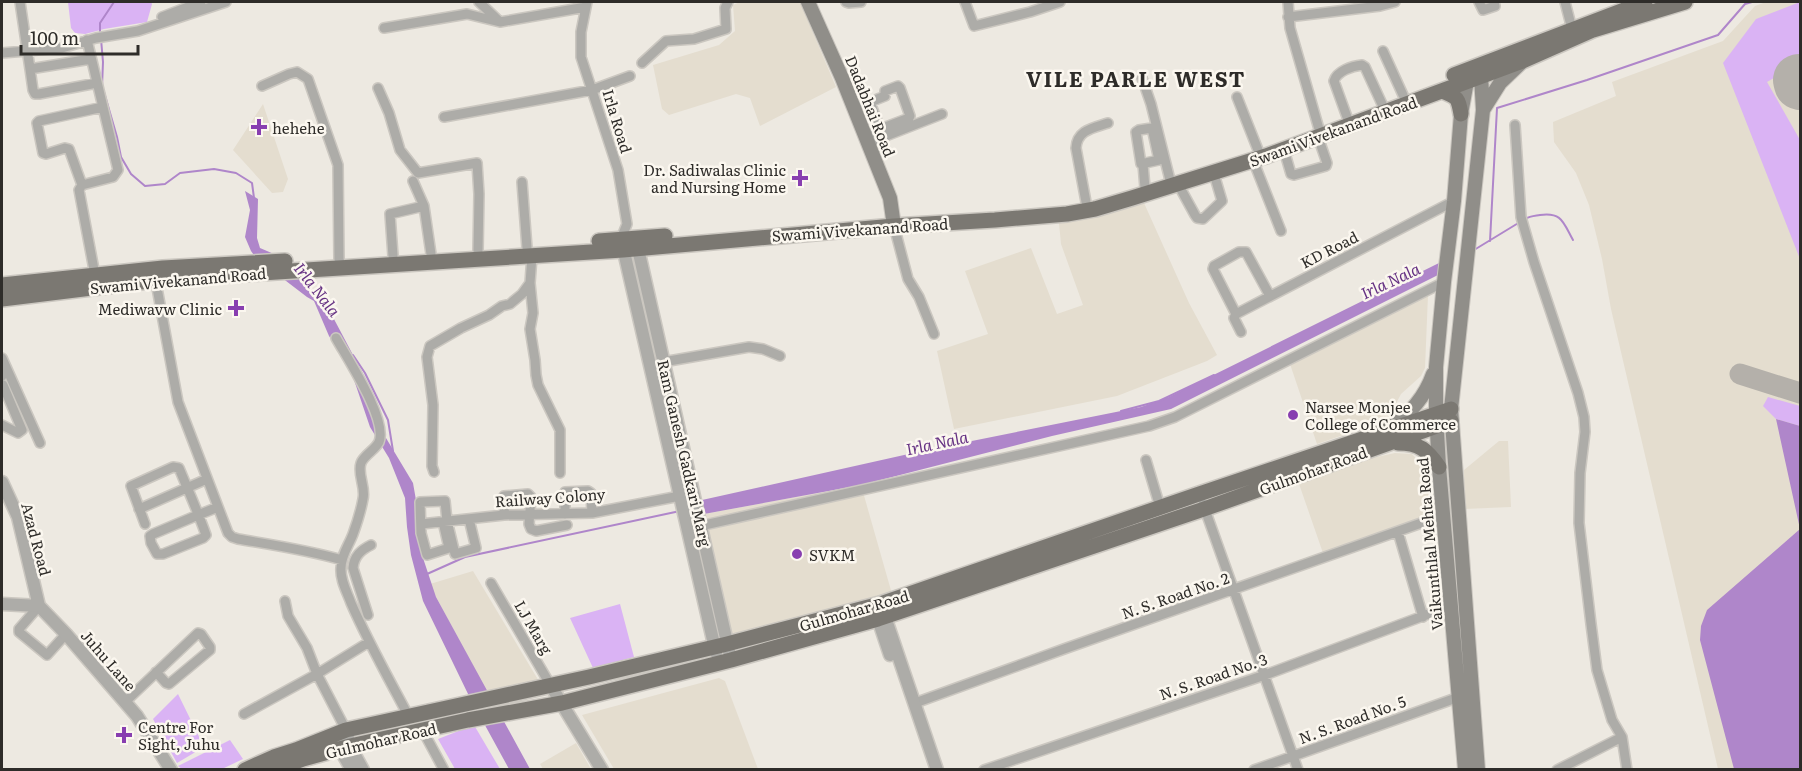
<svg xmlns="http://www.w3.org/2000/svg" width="1802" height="771" viewBox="0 0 1802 771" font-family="Literata,serif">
  <rect width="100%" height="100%" fill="#ede9e1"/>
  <path fill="#e4ddcf" d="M740,2H800L836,87L760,126L750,98L736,94L669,115L662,109L653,65L719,45L735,31L733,5Z
    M1766,2H1800V769H1718L1611,309L1602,259L1589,205L1576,173L1554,142L1553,122L1616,96L1612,82L1723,41L1755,6Z
    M263,104L288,179L283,192L272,193L233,150Z
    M1144,203L1189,303L1217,355L1207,361L1117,396L954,429L937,351L988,334L965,271L1031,248L1057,314L1083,305L1061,244L1059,223Z
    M1428,295L1425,368L1421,376L1401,394L1389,417L1379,423L1317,444L1290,364Z
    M1499,441H1508L1511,507L1464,509V470Z
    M1395,453L1412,454L1420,463L1432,505L1428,516L1418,522L1323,553L1298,481L1372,458Z
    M861,485L892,594L731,635L704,514Z
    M473,571L540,683L487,692L436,597L430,584Z
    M719,678L725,681L758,769H614L582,715Z
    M576,743L591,769H543L540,764Z"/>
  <path fill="#dab3f4" d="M68,2H151L152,4L147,22L104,29L85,34L75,33L71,28Z
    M1800,2V63L1767,82L1800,140V259L1723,63L1756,19Z
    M1768,397L1800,406V426L1776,419L1763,406Z
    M620,604L634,657L593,668L570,618Z
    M178,694L204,747L177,763L153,719Z
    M474,725L500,769H455L438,739Z
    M230,740L243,759L222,769H182L178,766Z"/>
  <path fill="#af86ca" d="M245,191L258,199L257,238L260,248L274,254L290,255L307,284L326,304L362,372L371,407L377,423L413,483L419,517L422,555L436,597L530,769H509L469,696L423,601L411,555L407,527L405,498L389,458L370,427L351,371L329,336L314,301L307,297L256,258L251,251L245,237L250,210Z
    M1441,262L1438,275L1171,409L1052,436L861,485L704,514L702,500L922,451L1141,407L1169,397Z
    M1776,419L1800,426V769H1734L1700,640L1701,626L1707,610L1800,529Z"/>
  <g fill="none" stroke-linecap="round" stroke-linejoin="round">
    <path stroke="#af86ca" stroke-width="2" d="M100,33V23L114,2
      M101,39L103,62L102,87
      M104,92L117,137L121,157L131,174L145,186L165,184L180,173L214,169L236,173L252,183L254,198
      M1525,219C1530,216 1534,216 1540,215C1562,212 1563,222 1573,240
      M1490,241L1497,108L1587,80L1718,35L1745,4L1752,2
      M1474,250L1520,222
      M353,355L365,373L388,420L393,451
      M1121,411L1159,401L1214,375
      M427,574L465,557L680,511"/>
    <path stroke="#b4b0aa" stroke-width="21" d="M1740,374L1800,393"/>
    <path stroke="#b4b0aa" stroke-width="52" d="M1799,80L1800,84"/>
    <defs>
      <path id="minor" d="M20,2L30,69
        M479,2L498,20
        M587,2L581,32V57L618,170L627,224L621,239
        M846,2L849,3L861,2
        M965,2L974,26L1030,12L1060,2
        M1288,2L1290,28L1321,136
        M1479,2L1483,10L1495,6L1494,2
        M1565,2L1572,29
        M162,17L201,2
        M1288,17L1380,6L1395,2
        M384,28L467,14L500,22L586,7
        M87,40L118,170L113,177L82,185L69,149L65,148L46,154L43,153L37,123L39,121L103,107
        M1383,51L1403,95
        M2,53L62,48L96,38L138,31L226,2
        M91,59L30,69L33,90L35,94H39L97,83
        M642,63L666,41L694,39L726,29L725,8L728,2
        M1142,78L1151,104L1170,180
        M262,86L289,74L297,72L308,79L338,165L339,259L341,267
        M378,88L389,113L400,150L418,173L477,163L479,194L478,251
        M1237,97L1258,150
        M870,102L880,129
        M860,106L885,96V91L898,86L900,88L910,116L909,118L870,133
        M444,117L592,90L630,76
        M1347,117L1334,81C1337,71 1352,66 1362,65L1365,67L1382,104
        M1515,125L1521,217L1534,262L1578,393L1584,417L1585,432L1580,473L1579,523L1591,624L1597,670L1612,720L1622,737L1627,770
        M1152,128L1159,160L1141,164L1136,132L1139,130Z
        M873,141L942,114
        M1284,150L1291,174L1294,175L1326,166L1327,163L1318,137
        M1253,160L1281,231
        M1143,164L1145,188
        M413,181L424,206
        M522,182L527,248
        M1178,184L1195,215L1197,218L1203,219L1222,201L1214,174
        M82,185L79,190L95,275
        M1086,202L1076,148C1077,130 1093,128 1108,123
        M894,226L908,279L919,297L934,334
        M393,256L390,214L424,206L431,254
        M155,277L178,402L228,533L232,537L238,539C273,545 308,550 342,560
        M530,283L533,313L530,329L535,360L536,375L538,385L560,430V473
        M1236,314L1213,269L1214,266L1239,252H1246L1270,296
        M1241,332L1234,318L1236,314L1454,201
        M336,338C347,358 388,420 379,442C375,450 364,455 361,463C357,474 366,487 363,499C361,510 357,523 353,534C349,545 341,555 341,568C340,580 347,592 351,603C368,642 389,679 409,717
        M2,358L40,443
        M663,362L749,347L763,349L780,356
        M2,374V376
        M2,425L18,433L22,430L3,385
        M1146,460L1160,507
        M434,472L432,466L433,405L427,357L430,346L461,328L489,315L502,306L510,304L522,294L530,283L532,256
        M1203,504L1298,770
        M139,509L207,479
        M565,514V492L588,491L591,493L592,513
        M504,515V496L528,494L531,497L529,524L531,529L536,531L567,525
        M443,522L449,548L427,555L421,533L420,502L445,501L447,521L455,554L476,548L469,519
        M145,524L131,486L173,467L179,468C188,490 198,512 206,535L203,538L163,554H157L151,543L150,536L153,534L198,515L218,507
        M421,524L504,515L592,513L680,496
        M700,526L1149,426L1175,417L1444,282
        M1398,532L1423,617
        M491,583L551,686
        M285,601L288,616L307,648L317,674L346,730
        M39,606L19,629V632L47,655L66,634
        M368,615L353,568C354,556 361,550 371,545
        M125,702L198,633L201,634L210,647V650L169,684L166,683L156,672
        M915,703L1064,649L1444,515
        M244,714L317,674L369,642
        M423,731L444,770
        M984,770L1265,675L1450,606
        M1254,770L1459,697
        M1557,770L1622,737"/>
      <path id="tertiary" d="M636,240L731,660
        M622,243L716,653
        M2,482L18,517L39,606
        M2,604L39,606L66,634L137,716L171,770
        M879,611L878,619L890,655
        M883,611L937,770
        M551,686L602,770
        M346,730L350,746L363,770
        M336,742L352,770"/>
      <path id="secondary" d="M808,2L842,78L890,198L894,226
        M1483,110L1500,83L1523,61
        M1389,428C1409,415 1425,397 1433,374
        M1465,770L1439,467L1436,414V367L1444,282L1454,201L1461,114L1467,81L1475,67L1481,76L1483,110L1451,409L1478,770"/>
      <path id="primary" d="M1454,75L1645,2
        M1442,91C1458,97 1458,98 1461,114
        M599,241L665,236
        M2,285L163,268L285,261
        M2,299L165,279L623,250L894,226L995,220L1067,214L1095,209L1132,198L1266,156L1525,60L1593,30L1685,2
        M1398,443C1420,443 1427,450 1439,467
        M245,770L274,757L296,750L346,730L589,677L727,644L880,604L1199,494L1451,409
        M274,770L303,759L350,746L468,720L562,703L731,660L878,619L1204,509L1451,421"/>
    </defs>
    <use href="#minor" stroke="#cbc7c0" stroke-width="12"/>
    <use href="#tertiary" stroke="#cbc7c0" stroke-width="15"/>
    <use href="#secondary" stroke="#cbc7c0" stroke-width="16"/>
    <use href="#primary" stroke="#cbc7c0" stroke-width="18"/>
    <use href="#minor" stroke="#adaca8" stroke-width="9"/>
    <use href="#tertiary" stroke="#adaca8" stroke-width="12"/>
    <use href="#secondary" stroke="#908e89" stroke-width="14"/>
    <use href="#primary" stroke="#7b7872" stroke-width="15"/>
  </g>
  <g fill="#883eb0" stroke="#fbf7ef" stroke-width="2">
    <path d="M256 118h6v6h6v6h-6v6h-6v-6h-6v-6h6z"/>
    <path d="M797 169h6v6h6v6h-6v6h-6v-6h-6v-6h6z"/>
    <path d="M233 299h6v6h6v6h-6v6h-6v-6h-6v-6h6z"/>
    <circle cx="1293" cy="415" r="6"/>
    <circle cx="797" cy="554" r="6"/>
    <path d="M121 726h6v6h6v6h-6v6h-6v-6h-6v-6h6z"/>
  </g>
  <g text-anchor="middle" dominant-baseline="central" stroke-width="5" stroke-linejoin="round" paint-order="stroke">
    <g font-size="15" fill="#2e2c29" stroke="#fbf7ef">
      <text transform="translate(871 106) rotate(68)">Dadabhai Road</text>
      <text transform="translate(618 121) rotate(73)">Irla Road</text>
      <text transform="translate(1333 131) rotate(-20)">Swami Vivekanand Road</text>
      <text transform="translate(860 229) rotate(-4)">Swami Vivekanand Road</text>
      <text transform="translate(1329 249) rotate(-27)">KD Road</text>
      <text transform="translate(178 280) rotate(-5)">Swami Vivekanand Road</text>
      <text transform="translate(685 453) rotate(77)">Ram Ganesh Gadkari Marg</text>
      <text transform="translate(1313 470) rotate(-20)">Gulmohar Road</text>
      <text transform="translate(550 497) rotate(-4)">Railway Colony</text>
      <text transform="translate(37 539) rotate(75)">Azad Road</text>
      <text transform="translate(1429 544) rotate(-95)">Vaikunthlal Mehta Road</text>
      <text transform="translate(1175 595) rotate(-19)">N. S. Road No. 2</text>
      <text transform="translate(854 610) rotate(-16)">Gulmohar Road</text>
      <text transform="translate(534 627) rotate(60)">LJ Marg</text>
      <text transform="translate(109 660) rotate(49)">Juhu Lane</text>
      <text transform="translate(1213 676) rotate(-19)">N. S. Road No. 3</text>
      <text transform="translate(1352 719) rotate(-20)">N. S. Road No. 5</text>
      <text transform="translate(381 740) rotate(-13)">Gulmohar Road</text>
    </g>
    <g font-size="15" fill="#2e2c29" stroke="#fbf7ef" text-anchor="start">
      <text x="272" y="127">hehehe</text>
      <text x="786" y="169" text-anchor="end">Dr. Sadiwalas Clinic<tspan x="786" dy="17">and Nursing Home</tspan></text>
      <text x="222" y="308" text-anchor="end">Mediwavw Clinic</text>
      <text x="1305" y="406">Narsee Monjee<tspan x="1305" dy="17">College of Commerce</tspan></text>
      <text x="809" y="554">SVKM</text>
      <text x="138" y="726">Centre For<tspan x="138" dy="17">Sight, Juhu</tspan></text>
    </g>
    <g font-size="16" font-style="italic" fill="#673384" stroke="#fbf7ef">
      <text transform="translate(1390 280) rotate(-25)">Irla Nala</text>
      <text transform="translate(318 289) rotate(52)">Irla Nala</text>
      <text transform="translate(937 442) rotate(-12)">Irla Nala</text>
    </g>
    <g font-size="21" font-weight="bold" letter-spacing="1.5" fill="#2e2c29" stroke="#fbf7ef">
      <text x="1136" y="77">VILE PARLE WEST</text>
    </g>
  </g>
  <rect width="1802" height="771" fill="none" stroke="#2e2c29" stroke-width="6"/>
  <path d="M21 45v9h117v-9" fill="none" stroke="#2e2c29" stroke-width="3"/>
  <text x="30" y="45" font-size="18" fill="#2e2c29" stroke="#fbf7ef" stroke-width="4.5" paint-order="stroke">100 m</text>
</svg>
